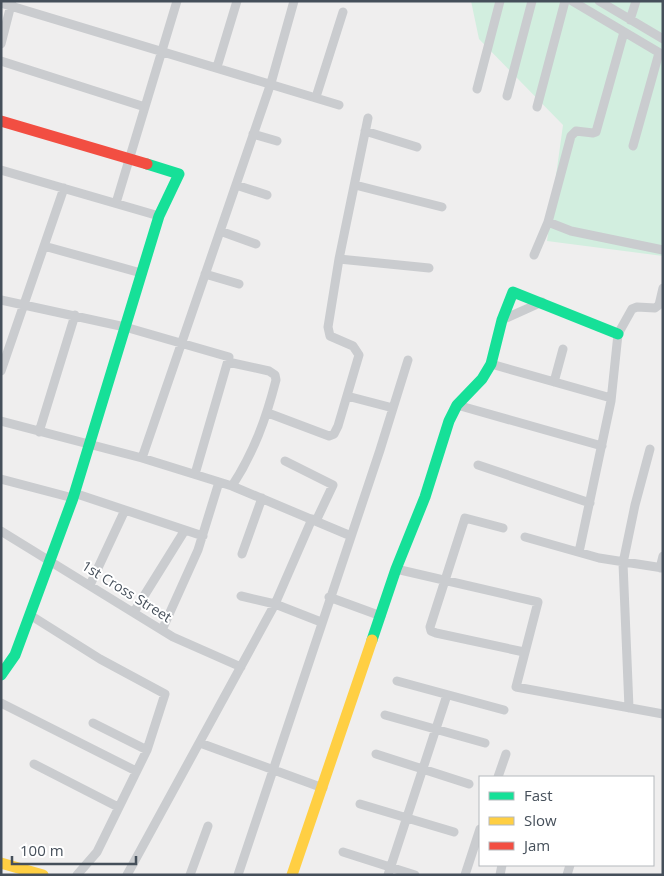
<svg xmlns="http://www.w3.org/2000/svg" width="664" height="876" viewBox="0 0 664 876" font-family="'Open Sans',sans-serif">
  <rect width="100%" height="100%" fill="#efeeee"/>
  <path fill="#d2eedf" d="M471,1H663V256L547,241L563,125L479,39Z"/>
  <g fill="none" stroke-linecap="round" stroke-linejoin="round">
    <path stroke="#cacccf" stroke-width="9" d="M572,1L663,55
      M599,1L663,39
      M1,3L339,105
      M630,20L636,1
      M1,44L12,1
      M1,61L145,107
      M217,67L237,1
      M477,89L500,1
      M507,96L532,1
      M316,97L343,12
      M537,107L565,1
      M365,131L417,147
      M253,134L277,141
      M633,146L659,53
      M1,170L159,216
      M236,185L267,195
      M355,185L442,207
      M116,203L177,1
      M548,222L571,231L663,250
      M220,231L256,244
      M44,246L141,273
      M534,255L548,222L571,136L576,131L593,133L596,132L624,32
      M339,259L429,268
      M205,274L239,284
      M1,300L125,327L229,357L195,474
      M502,320L542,302
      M228,362L269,371L275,375L276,380C266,419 254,452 232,486
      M491,364L611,398
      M1,371L64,188
      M554,382L563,349
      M347,396L393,408
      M457,405L602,446
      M268,413L329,436L334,434L338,426L359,355L353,346L330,336L328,327L339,259L368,118
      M1,421L142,458L232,486L351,536
      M39,432L75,315
      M142,458L271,83L294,1
      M285,461L333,485L316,521
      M478,465L590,503
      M1,479L73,498
      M74,493L203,536
      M503,528L465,518L430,627L431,631L436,633L524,652
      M1,531L173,637L241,667
      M525,537L599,558L663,568
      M579,552L611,401L618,334L632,309L637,307L655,308L659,305L663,288
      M242,554L262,498
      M660,568L663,556
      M396,569L538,602L516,687L663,714
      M90,585L125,510
      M241,596L275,604L312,519
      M329,597L381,616
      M134,612L185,530
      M30,615L100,659L165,694L147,750L97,852L77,875
      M162,630L198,550L219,482
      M397,681L504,710
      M1,703L136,771
      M629,708L623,563L635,505L650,449
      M385,715L485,743
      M93,723L147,750
      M200,743L323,788
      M376,754L469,784
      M34,764L118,807
      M498,777L506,754
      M360,804L454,832
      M343,852L415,875
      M127,875L275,604L321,622
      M190,875L208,826
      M238,875L380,450L408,360
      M388,875L447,695
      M465,875L480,829
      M500,875L502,865
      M567,875L570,865"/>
    <path stroke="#16e098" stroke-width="11" d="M372,640L396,569L425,497L449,421L457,405L482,379L491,364L502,320L513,292L618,334
      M1,675L15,655L73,498L159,216L179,174L147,164"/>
    <path stroke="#ffcf43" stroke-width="11" d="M1,863L43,875
      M292,875L372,640"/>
    <path stroke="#f24e42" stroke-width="11" d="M1,121L147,164"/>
  </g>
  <g text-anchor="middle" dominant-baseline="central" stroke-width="4" stroke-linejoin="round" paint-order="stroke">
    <g font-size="14" fill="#454f5a" stroke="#fff">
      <text transform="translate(127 591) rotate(32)">1st Cross Street</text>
    </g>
  </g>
  <rect width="664" height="876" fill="none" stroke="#454f5a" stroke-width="5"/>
  <rect x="479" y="776" width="175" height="90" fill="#ffffff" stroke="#b5b9bd"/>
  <rect x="489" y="792" width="25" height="8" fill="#16e098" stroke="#b5b9bd"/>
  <text x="524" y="801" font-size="15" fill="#454f5a">Fast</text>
  <rect x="489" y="817" width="25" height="8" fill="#ffcf43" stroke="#b5b9bd"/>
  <text x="524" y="826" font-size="15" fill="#454f5a">Slow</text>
  <rect x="489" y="842" width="25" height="8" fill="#f24e42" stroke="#b5b9bd"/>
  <text x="524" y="851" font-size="15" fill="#454f5a">Jam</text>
  <path d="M12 856v8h124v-8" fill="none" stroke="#454f5a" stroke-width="2.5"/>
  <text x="20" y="856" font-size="15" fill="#454f5a" stroke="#ffffff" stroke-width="4" paint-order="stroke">100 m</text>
</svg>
